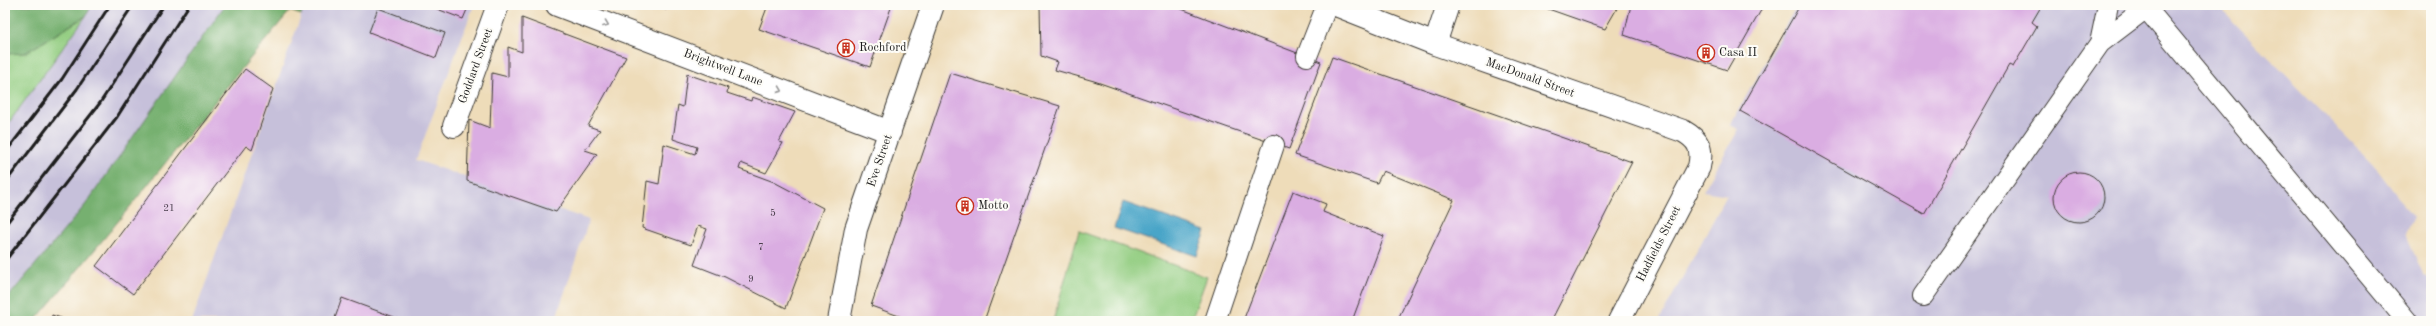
<svg xmlns="http://www.w3.org/2000/svg" width="2436" height="326" viewBox="0 0 2436 326" font-family="'Old Standard TT',serif">
  <rect width="100%" height="100%" fill="#fdfcf7"/>
  <filter id="ink" filterUnits="userSpaceOnUse"><feTurbulence type="fractalNoise" baseFrequency=".025" numOctaves="2"/><feDisplacementMap in="SourceGraphic" scale="8" xChannelSelector="R" yChannelSelector="G"/><feConvolveMatrix kernelMatrix="1 2 1 2 8 2 1 2 1" color-interpolation-filters="sRGB"/></filter>
  <filter id="wash" filterUnits="userSpaceOnUse"><feTurbulence type="fractalNoise" baseFrequency=".012" numOctaves="4" result="noise"/><feDisplacementMap in="SourceGraphic" scale="16" xChannelSelector="R" yChannelSelector="G"/><feGaussianBlur stdDeviation="0.9" result="paint"/><feColorMatrix in="noise" values="0 0 0 0 0 0 0 0 0 0 0 0 0 0 0 0 0 1.4 0 .05"/><feComposite in="paint" operator="in"/></filter>
  <g filter="url(#wash)">
    <rect width="100%" height="100%" fill="#eedcb9"/>
    <path fill="#c6c0da" d="M92,5H225L86,204L5,301V128Z
      M305,5H474L416,160L589,220L555,321H192Z
      M1797,5H2217L2373,164L2413,217L2405,233L2424,276L2431,278V321H1659L1727,195L1703,191L1739,129L1730,125Z"/>
    <path fill="#93cd81" stroke="#58744e" d="M86,16L5,128V54L25,53Z
      M1079,231L1207,277L1191,321H1053Z"/>
    <path fill="#76b06f" stroke="#496646" d="M5,5H92L86,16L25,53L5,54Z
      M225,5H305L301,15L290,11C204,112 124,218 37,318L35,321H5V301L86,204Z"/>
    <path fill="#4aa5c8" stroke="#336072" d="M1123,202L1206,231L1197,256L1114,228Z"/>
    <g id="blocks">
      <path fill="#daade2" d="M427,5H469L463,19Z
        M653,5H668L666,10Z
        M768,5H892L870,67L759,29Z
        M1040,5H1171L1321,62L1289,149L1094,81L1055,70L1058,62L1041,56Z
        M1537,5H1619L1605,29Z
        M1631,5H1764L1727,70L1624,35Z
        M1800,5H2042L2032,22L2037,26L2013,67L2009,65L1924,214L1740,111Z
        M378,8L445,33L436,58L369,32Z
        M522,18L626,57L588,126L600,130L585,150L597,154L556,212L467,181L469,120L490,128L492,73L508,77V47L522,52Z
        M1332,57L1632,162L1551,321H1397L1454,200L1383,171L1377,183L1295,155Z
        M245,69L273,89L252,150L246,146L133,294L96,266Z
        M950,73L1060,106L984,321H913L871,306Z
        M687,74L728,88L727,93L751,101L752,97L795,112L779,142L783,143L766,173L741,163L739,169L774,182L823,208L786,308L725,277L694,265L707,229L698,226L691,245L642,228L647,181L659,184L664,144L695,154L697,147L673,139L678,105L683,107Z
        M2054 197a25 25 0 1 1 50 0a25 25 0 1 1-50 0Z
        M1293,191L1326,204L1323,212L1384,236L1352,321H1243Z
        M342,298L405,321H334Z
        M52,315L70,321H51Z"/>
    </g>
  </g>
  <g filter="url(#ink)">
    <use href="#blocks" fill-opacity="0" stroke="#3c3934" stroke-width="1"/>
    <g fill="none" stroke-linecap="round" stroke-linejoin="round">
      <defs>
        <path id="service" d="M2100,43L2108,5
          M1307,56L1327,5
          M1923,296L2100,43L2146,8L2407,321
          M1215,321L1274,145"/>
        <path id="minor" d="M557,5L890,132
          M1336,5L1435,44L1683,131C1699,140 1703,149 1699,167L1619,321
          M1435,44L1448,5
          M454,126L498,5
          M839,321L856,229L933,5"/>
      </defs>
      <use href="#service" stroke="#3c3934" stroke-width="22"/>
      <use href="#minor" stroke="#3c3934" stroke-width="24"/>
      <use href="#service" stroke="#fff" stroke-width="20"/>
      <use href="#minor" stroke="#fff" stroke-width="22"/>
      <path stroke="#1c1c1c" stroke-width="3" d="M5,153L62,79L110,5
        M5,183L77,89L133,5
        M5,225L100,103L164,5
        M5,261L117,117L189,5"/>
    </g>
    <defs><path id="oneway-chevron" d="M-2-3.5L2.5 0L-2 3.5" fill="none" stroke-width="1.6" stroke-linecap="round" stroke-linejoin="round"/></defs>
    <g stroke="#999">
      <use href="#oneway-chevron" transform="translate(606 24) rotate(21)"/>
      <use href="#oneway-chevron" transform="translate(780 90) rotate(21)"/>
    </g>
  </g>
  <defs>
    <symbol id="building-ring" viewBox="-11 -11 22 22"><circle r="9.5" fill="#fdfcf7" stroke="#c8321e" stroke-width="1.5"/><path d="M-4-6H4V6H1V3H-1V6H-4ZM-2.5-4.3h1.7v1.8h-1.7ZM.8-4.3h1.7v1.8H.8ZM-2.5-1h1.7V.8h-1.7ZM.8-1h1.7V.8H.8Z" fill="#c8321e"/></symbol>
  </defs>
  <g fill-rule="evenodd">
    <use href="#building-ring" x="836" y="38" width="20" height="20"/>
    <use href="#building-ring" x="1696" y="43" width="20" height="20"/>
    <use href="#building-ring" x="955" y="196" width="20" height="20"/>
  </g>
  <g text-anchor="middle" dominant-baseline="central" stroke-width="4" stroke-linejoin="round" paint-order="stroke">
    <g font-size="10" fill="#4c404e">
      <text x="169" y="208">21</text>
      <text x="773" y="213">5</text>
      <text x="761" y="247">7</text>
      <text x="751" y="279">9</text>
    </g>
    <g font-size="12" fill="#1c1c1c" stroke="#fdfcf7" text-anchor="start">
      <text x="859" y="48">Rochford</text>
      <text x="1719" y="53">Casa II</text>
      <text x="978" y="206">Motto</text>
    </g>
    <g font-size="12" fill="#1c1c1c" stroke="#fdfcf7">
      <text transform="translate(476 66) rotate(-70)">Goddard Street</text>
      <text transform="translate(723 68) rotate(21)">Brightwell Lane</text>
      <text transform="translate(1530 78) rotate(20)">MacDonald Street</text>
      <text transform="translate(880 161) rotate(-71)">Eve Street</text>
      <text transform="translate(1659 244) rotate(-63)">Hadfields Street</text>
    </g>
  </g>
  <rect width="2436" height="326" fill="none" stroke="#fdfcf7" stroke-width="20"/>
</svg>
